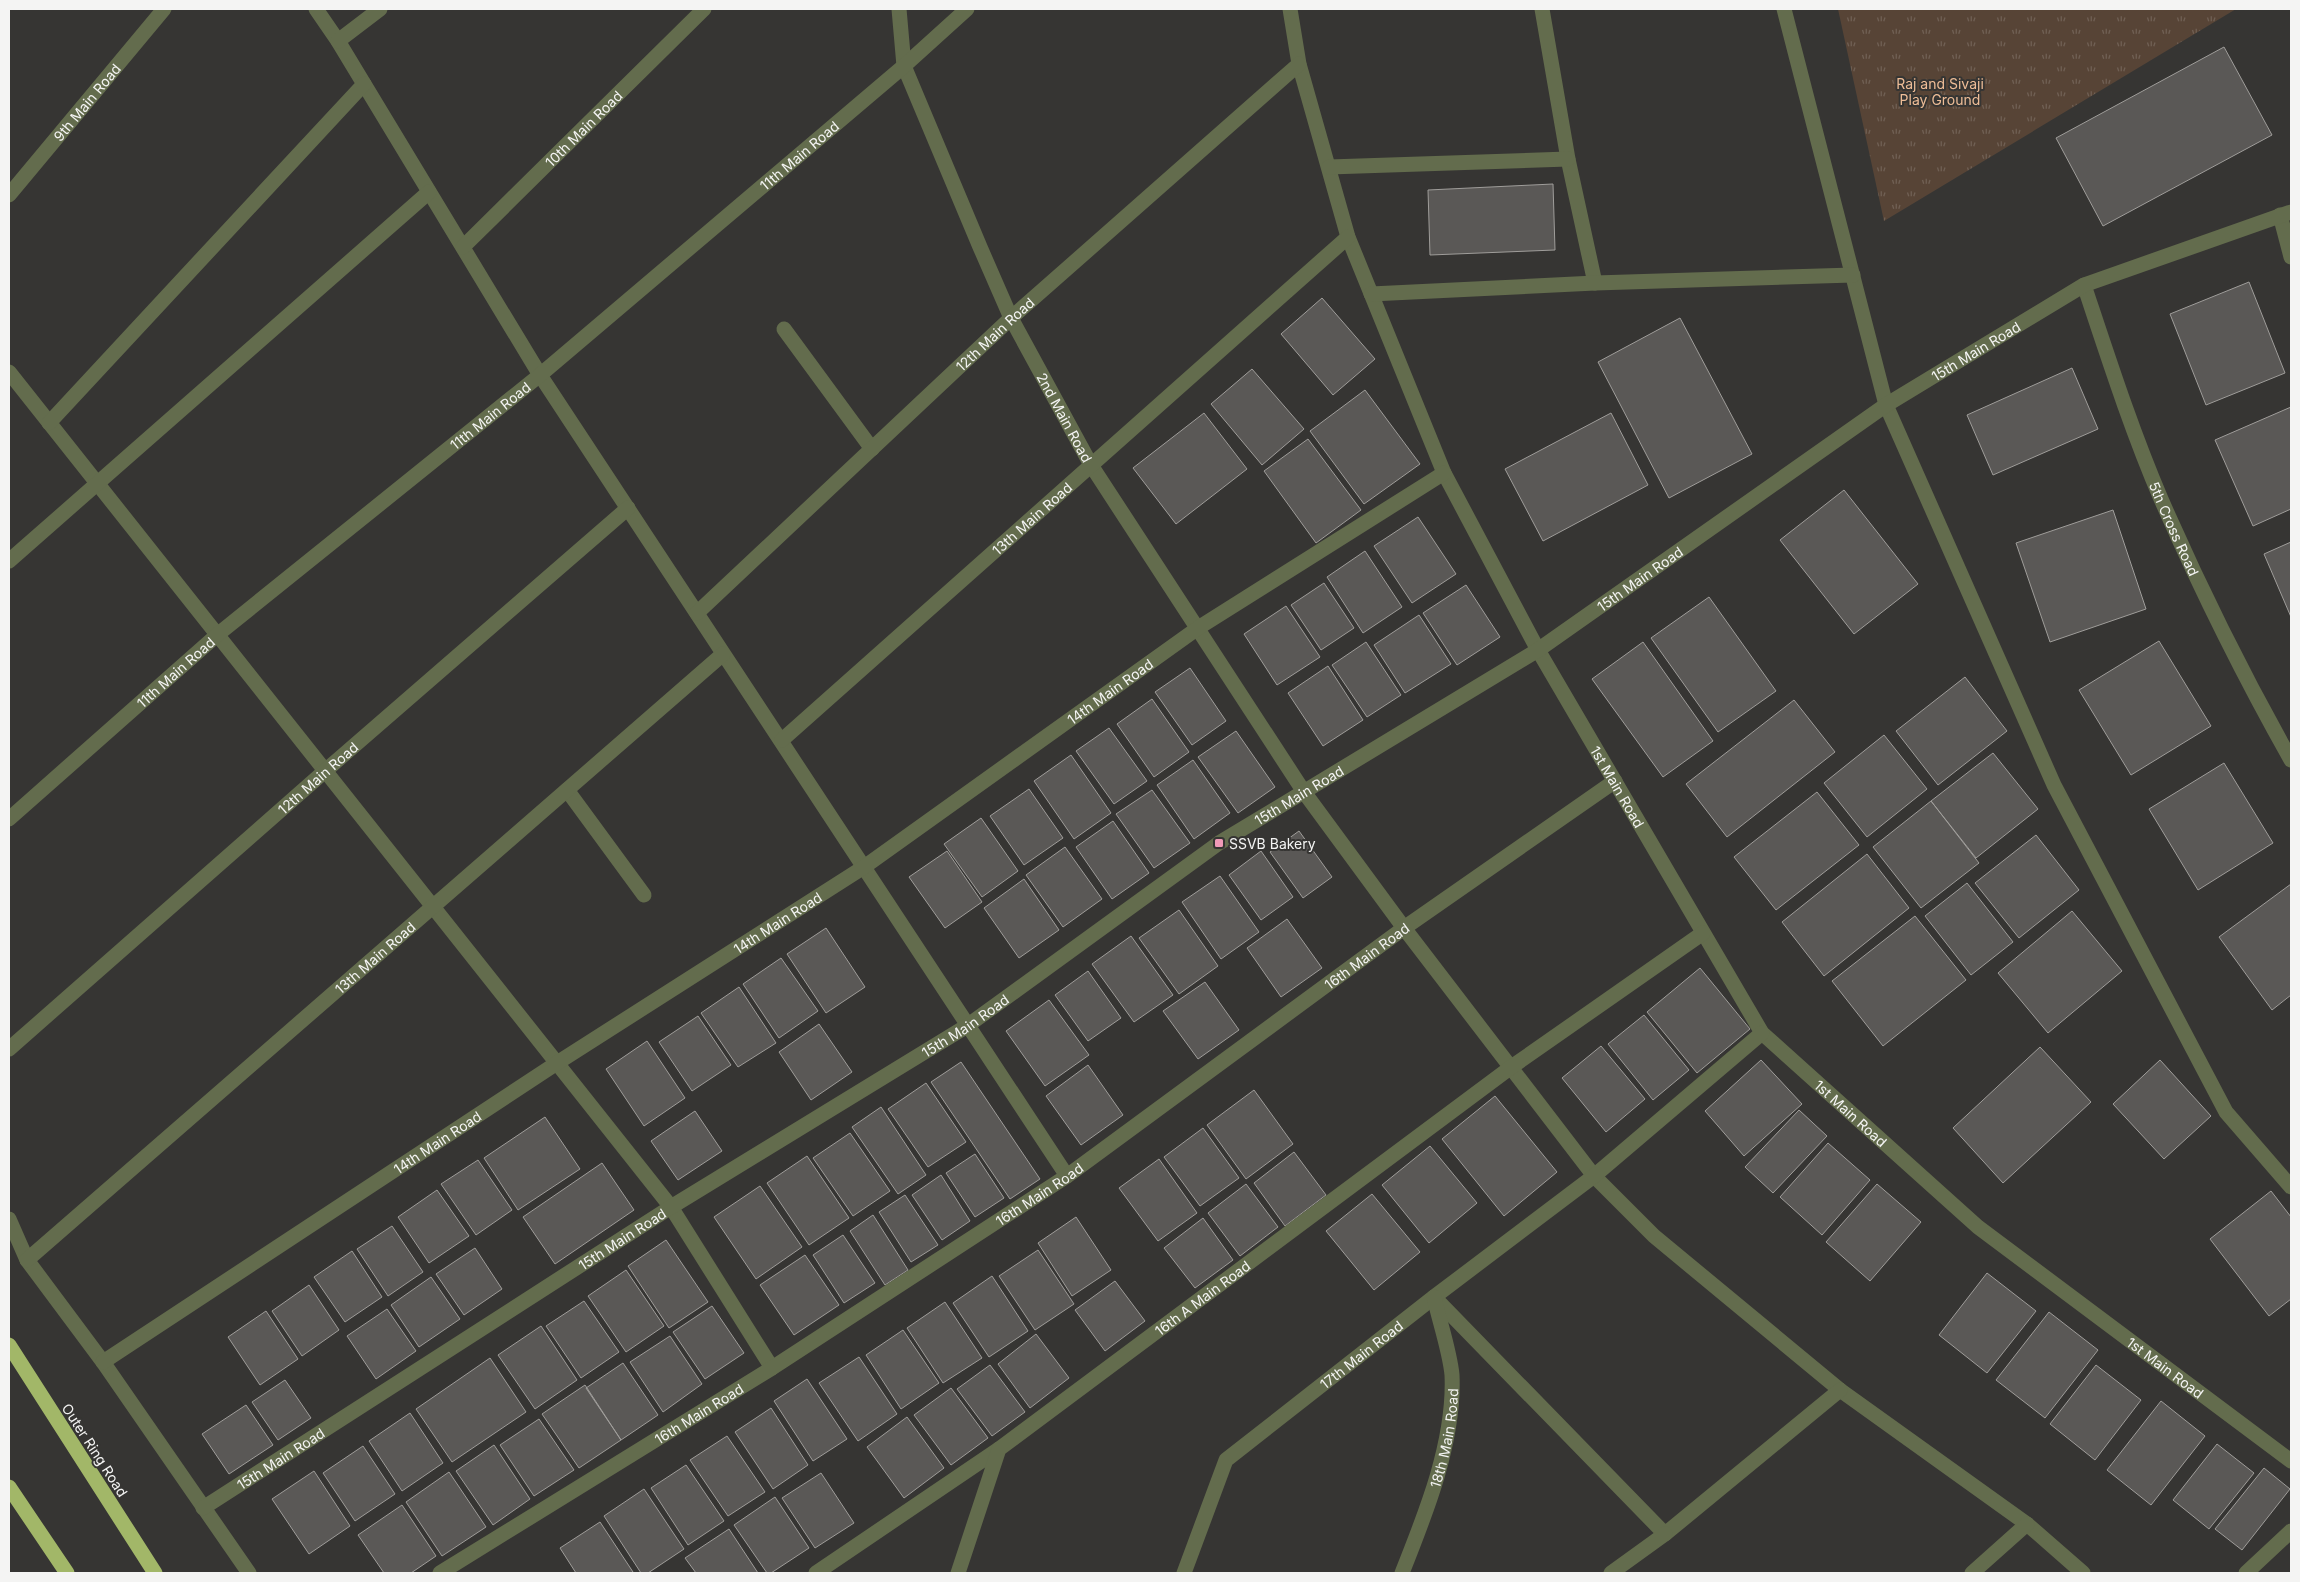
<svg xmlns="http://www.w3.org/2000/svg" width="2300" height="1582" viewBox="0 0 2300 1582" font-family="Inter,sans-serif">
  <defs>
    <pattern id="park-tufts" width="24" height="20" patternUnits="userSpaceOnUse" patternTransform="scale(1.25)"><rect width="24" height="20" fill="#574436"/><path d="M3 7l-1-3M5 7V3M7 7l1-3M15 17l-1-3M17 17v-4M19 17l1-3" fill="none" stroke="#706054"/></pattern>
  </defs>
  <rect width="100%" height="100%" fill="#363533"/>
  <path fill="url(#park-tufts)" d="M1838,9H2236L1884,221Z"/>
  <path fill="#5a5856" stroke="#9f9d9a" d="M2224,47L2272,135L2103,226L2056,138Z
    M1553,184L1555,250L1430,255L1428,190Z
    M2249,282L2285,373L2206,405L2170,314Z
    M1322,298L1375,359L1333,395L1281,334Z
    M1680,318L1752,454L1669,498L1598,362Z
    M2072,368L2098,429L1993,475L1967,415Z
    M1252,369L1304,429L1262,465L1211,404Z
    M1365,390L1420,464L1364,504L1310,431Z
    M2291,407V509L2253,526L2215,440Z
    M1204,413L1247,469L1176,524L1133,468Z
    M1611,413L1648,485L1543,541L1505,469Z
    M1308,439L1361,510L1316,543L1264,471Z
    M1844,490L1918,584L1854,634L1780,540Z
    M2113,510L2146,609L2050,642L2016,543Z
    M1418,517L1456,574L1412,603L1374,546Z
    M2291,542V617L2264,554Z
    M1365,551L1402,607L1363,633L1327,577Z
    M1324,583L1354,628L1321,650L1291,605Z
    M1466,585L1500,637L1457,665L1423,613Z
    M1709,597L1776,691L1718,732L1651,638Z
    M1286,606L1320,657L1277,685L1244,634Z
    M1419,615L1451,664L1405,693L1374,645Z
    M2159,641L2211,726L2131,775L2079,690Z
    M1366,642L1401,695L1367,717L1332,665Z
    M1643,642L1713,741L1663,777L1592,679Z
    M1328,666L1363,720L1323,746L1288,693Z
    M1190,668L1226,721L1192,745L1155,692Z
    M1965,677L2007,731L1938,785L1896,731Z
    M1152,699L1189,752L1154,777L1117,724Z
    M1794,700L1835,752L1727,837L1686,784Z
    M1109,728L1147,781L1114,804L1076,751Z
    M1236,731L1275,787L1238,813L1198,757Z
    M1884,735L1927,789L1867,837L1824,783Z
    M1993,753L2038,809L1976,858L1931,801Z
    M1071,755L1111,813L1074,839L1034,781Z
    M1193,760L1230,813L1194,839L1157,785Z
    M2224,763L2273,843L2198,890L2149,809Z
    M1029,789L1063,838L1024,865L990,816Z
    M1152,790L1190,843L1154,868L1116,814Z
    M1817,792L1859,845L1776,910L1734,857Z
    M1931,801L1979,863L1921,908L1873,847Z
    M981,818L1018,871L982,897L944,844Z
    M1113,821L1149,873L1112,899L1076,847Z
    M1299,831L1332,877L1303,898L1270,852Z
    M2036,835L2079,890L2019,938L1975,883Z
    M1065,847L1102,899L1063,927L1026,875Z
    M947,851L982,902L945,928L909,877Z
    M1261,851L1293,897L1261,920L1229,875Z
    M1867,854L1909,908L1824,976L1782,922Z
    M1220,876L1259,932L1221,959L1182,902Z
    M1024,879L1059,930L1019,958L984,908Z
    M1967,883L2013,942L1971,975L1925,916Z
    M2291,884V995L2272,1010L2219,937Z
    M1179,910L1218,966L1179,994L1139,938Z
    M2072,911L2122,971L2048,1033L1998,973Z
    M1915,916L1966,980L1883,1046L1832,981Z
    M1287,919L1322,968L1281,997L1247,948Z
    M826,928L865,987L826,1013L787,954Z
    M1131,936L1173,995L1134,1022L1092,964Z
    M781,958L818,1011L779,1038L743,984Z
    M1700,968L1750,1029L1697,1073L1647,1012Z
    M1088,971L1121,1018L1088,1041L1055,995Z
    M1205,982L1239,1030L1198,1059L1163,1011Z
    M739,987L776,1043L738,1067L701,1013Z
    M1049,1000L1089,1055L1045,1086L1006,1031Z
    M1644,1015L1689,1070L1653,1100L1608,1044Z
    M698,1016L731,1065L692,1091L659,1042Z
    M819,1024L852,1072L811,1100L779,1052Z
    M647,1041L685,1098L644,1126L606,1069Z
    M1601,1046L1645,1099L1606,1132L1562,1078Z
    M2040,1047L2091,1102L2003,1183L1953,1128Z
    M1761,1060L1802,1104L1744,1156L1705,1111Z
    M2160,1060L2211,1116L2164,1159L2113,1104Z
    M961,1062L1040,1179L1010,1199L931,1082Z
    M1088,1065L1123,1115L1081,1145L1046,1096Z
    M926,1083L966,1142L928,1167L888,1109Z
    M1254,1090L1293,1144L1246,1179L1207,1125Z
    M1495,1096L1557,1172L1504,1216L1442,1139Z
    M881,1107L926,1175L898,1194L852,1127Z
    M1799,1110L1827,1136L1773,1193L1745,1167Z
    M695,1111L722,1151L678,1180L651,1141Z
    M545,1117L580,1169L518,1210L484,1158Z
    M1203,1128L1239,1178L1200,1206L1164,1157Z
    M850,1133L890,1191L853,1216L813,1158Z
    M1828,1143L1870,1180L1822,1235L1780,1197Z
    M1430,1146L1477,1203L1429,1243L1382,1185Z
    M1294,1152L1326,1195L1285,1226L1254,1183Z
    M975,1154L1004,1198L975,1217L946,1173Z
    M807,1156L849,1218L809,1245L767,1183Z
    M1159,1159L1197,1213L1158,1241L1119,1188Z
    M478,1160L512,1210L476,1235L441,1184Z
    M602,1163L634,1210L555,1264L523,1217Z
    M941,1175L970,1221L942,1240L912,1195Z
    M1246,1184L1278,1227L1240,1256L1208,1213Z
    M1877,1184L1921,1222L1870,1281L1826,1242Z
    M760,1186L802,1247L756,1279L714,1217Z
    M437,1190L469,1236L429,1263L398,1217Z
    M2271,1191L2291,1217V1299L2269,1316L2210,1239Z
    M1372,1194L1420,1252L1374,1290L1326,1231Z
    M905,1195L938,1245L911,1262L879,1212Z
    M873,1215L908,1270L885,1285L850,1231Z
    M1076,1217L1111,1270L1072,1296L1038,1243Z
    M1203,1218L1233,1260L1195,1288L1164,1248Z
    M392,1226L423,1272L388,1296L357,1249Z
    M843,1235L875,1283L844,1303L813,1255Z
    M666,1240L708,1302L669,1328L628,1266Z
    M475,1248L502,1289L464,1315L436,1274Z
    M1038,1250L1074,1304L1035,1330L999,1276Z
    M352,1251L382,1297L345,1322L314,1277Z
    M805,1255L839,1305L794,1335L760,1285Z
    M626,1270L664,1326L626,1352L588,1296Z
    M1987,1273L2036,1311L1987,1373L1939,1335Z
    M992,1276L1028,1331L989,1357L953,1303Z
    M431,1277L460,1319L419,1347L391,1305Z
    M1115,1281L1145,1321L1105,1351L1075,1310Z
    M309,1285L339,1330L302,1356L272,1311Z
    M584,1301L619,1352L581,1378L546,1326Z
    M945,1302L982,1358L943,1383L907,1328Z
    M712,1306L744,1353L705,1379L673,1332Z
    M387,1309L416,1351L376,1379L347,1336Z
    M266,1311L298,1359L260,1385L228,1337Z
    M2049,1312L2098,1350L2045,1418L1996,1380Z
    M541,1326L577,1380L535,1409L498,1355Z
    M903,1330L939,1383L901,1409L866,1355Z
    M1036,1334L1069,1378L1030,1408L998,1364Z
    M670,1336L702,1384L663,1412L630,1362Z
    M859,1357L897,1414L858,1441L819,1383Z
    M490,1358L526,1412L452,1462L416,1409Z
    M623,1363L658,1415L621,1440L586,1388Z
    M990,1365L1025,1412L992,1436L957,1389Z
    M2096,1365L2141,1400L2095,1460L2050,1424Z
    M807,1379L847,1439L813,1461L774,1401Z
    M285,1380L311,1418L278,1440L252,1402Z
    M585,1385L621,1440L579,1468L542,1414Z
    M951,1388L988,1438L951,1465L914,1415Z
    M2161,1401L2205,1436L2151,1505L2107,1470Z
    M246,1405L273,1445L229,1474L202,1434Z
    M771,1408L808,1465L773,1489L735,1432Z
    M410,1413L443,1463L402,1491L369,1441Z
    M907,1417L944,1468L904,1498L867,1447Z
    M539,1419L574,1470L534,1496L500,1445Z
    M727,1436L765,1492L728,1516L690,1460Z
    M2217,1444L2254,1473L2209,1529L2173,1500Z
    M494,1445L530,1499L493,1525L456,1471Z
    M363,1446L395,1494L355,1521L323,1473Z
    M686,1465L724,1521L688,1545L651,1488Z
    M2264,1468L2290,1489L2242,1550L2215,1529Z
    M314,1471L350,1526L309,1554L272,1499Z
    M449,1472L486,1527L442,1556L406,1502Z
    M821,1473L854,1523L815,1548L782,1498Z
    M644,1489L684,1549L648,1573H641L604,1516Z
    M775,1497L809,1548L771,1573H767L734,1525Z
    M402,1505L436,1556L411,1573H384L358,1535Z
    M600,1522L633,1572L630,1573H576L560,1548Z
    M729,1529L758,1573H696L685,1558Z"/>
  <g fill="none" stroke-linecap="round" stroke-linejoin="round">
    <g stroke="#636c4d" stroke-width="15">
      <path d="M316,9L338,41L540,375L1067,1176"/>
      <path id="s1" d="M899,9L904,66L980,247L1011,318L1091,465L1304,792L1404,928L1594,1176L1654,1236L1840,1390L2027,1524L2083,1573"/>
      <path id="s2" d="M1290,9L1299,64L1348,237L1444,473L1538,650L1762,1033L1978,1227L2291,1461"/>
      <path d="M1542,9L1568,159L1595,283"/>
      <path d="M1784,9L1886,405L2054,785L2226,1112L2291,1187"/>
      <path d="M338,41L380,9"/>
      <path d="M1329,167L1568,159"/>
      <path id="s3" d="M9,195L164,9"/>
      <path d="M2280,215L2291,257"/>
      <path id="s4" d="M463,247L704,9"/>
      <path id="s5" d="M2084,285C2108,357 2131,429 2161,499C2200,588 2243,675 2291,760"/>
      <path d="M1371,294L1595,283L1853,275"/>
      <path d="M784,329L872,449"/>
      <path d="M9,372L671,1207L772,1368"/>
      <path d="M49,423L364,84"/>
      <path d="M9,561L429,192"/>
      <path id="s6" d="M697,613L1011,318L1299,64"/>
      <path id="s7" d="M782,740L1348,237"/>
      <path d="M567,790L644,895"/>
      <path id="s8" d="M9,819L217,635L540,375L904,66L967,9"/>
      <path id="s9" d="M9,1049L325,771L628,508"/>
      <path d="M9,1219L27,1260L103,1362L249,1573"/>
      <path id="s10" d="M27,1260L723,654"/>
      <path d="M1434,1297L1665,1534L1840,1390"/>
      <path id="s11" d="M103,1362L557,1063L864,867L1198,628L1444,473"/>
      <path id="s12" d="M203,1508L671,1207L967,1026L1219,843L1538,650L1886,405L2084,285L2291,212"/>
      <path id="s13" d="M440,1573L772,1368L1067,1176L1404,928L1615,781"/>
      <path d="M816,1573L999,1449"/>
      <path id="s14" d="M958,1573L999,1449L1510,1068L1703,933"/>
      <path id="s15" d="M1184,1573L1226,1460L1434,1297L1594,1176L1762,1033"/>
      <path id="s16" d="M1402,1573C1426,1513 1455,1441 1452,1375C1450,1352 1439,1320 1434,1297"/>
      <path d="M1611,1573L1665,1534"/>
      <path d="M1972,1573L2027,1524"/>
      <path d="M2246,1573L2291,1531"/>
    </g>
    <path stroke="#a2b768" stroke-width="15" d="M9,1345L155,1573
      M9,1487L67,1573"/>
  </g>
  <rect fill="#f09ab7" stroke="#363533" stroke-width="2" x="1214" y="838" width="10" height="10" rx="2.5"/>
  <g text-anchor="middle" dominant-baseline="central" stroke-width="4" stroke-linejoin="round" paint-order="stroke">
    <g font-size="14" fill="#eebd97" stroke="#363533">
      <text x="1940" y="83">Raj and Sivaji<tspan x="1940" dy="16">Play Ground</tspan></text>
    </g>
    <g font-size="14" fill="#f4f4f3" stroke="#363533">
      <text stroke="none"><textPath href="#s3" startOffset="121">9th Main Road</textPath></text>
      <text stroke="none"><textPath href="#s4" startOffset="169">10th Main Road</textPath></text>
      <text stroke="none"><textPath href="#s8" startOffset="1032">11th Main Road</textPath></text>
      <text stroke="none"><textPath href="#s6" startOffset="408">12th Main Road</textPath></text>
      <text stroke="none"><textPath href="#s12" startOffset="2118">15th Main Road</textPath></text>
      <text stroke="none"><textPath href="#s8" startOffset="628">11th Main Road</textPath></text>
      <text stroke="none"><textPath href="#s1" startOffset="444">2nd Main Road</textPath></text>
      <text stroke="none"><textPath href="#s7" startOffset="334">13th Main Road</textPath></text>
      <text stroke="none"><textPath href="#s5" startOffset="260">5th Cross Road</textPath></text>
      <text stroke="none"><textPath href="#s12" startOffset="1712">15th Main Road</textPath></text>
      <text stroke="none"><textPath href="#s8" startOffset="222">11th Main Road</textPath></text>
      <text stroke="none"><textPath href="#s11" startOffset="1210">14th Main Road</textPath></text>
      <text stroke="none"><textPath href="#s9" startOffset="411">12th Main Road</textPath></text>
      <text stroke="none"><textPath href="#s2" startOffset="849">1st Main Road</textPath></text>
      <text stroke="none"><textPath href="#s12" startOffset="1308">15th Main Road</textPath></text>
      <text stroke="none"><textPath href="#s11" startOffset="805">14th Main Road</textPath></text>
      <text stroke="none"><textPath href="#s13" startOffset="1114">16th Main Road</textPath></text>
      <text stroke="none"><textPath href="#s10" startOffset="461">13th Main Road</textPath></text>
      <text stroke="none"><textPath href="#s12" startOffset="902">15th Main Road</textPath></text>
      <text stroke="none"><textPath href="#s2" startOffset="1254">1st Main Road</textPath></text>
      <text stroke="none"><textPath href="#s11" startOffset="400">14th Main Road</textPath></text>
      <text stroke="none"><textPath href="#s13" startOffset="709">16th Main Road</textPath></text>
      <text stroke="none"><textPath href="#s12" startOffset="498">15th Main Road</textPath></text>
      <text stroke="none"><textPath href="#s14" startOffset="384">16th A Main Road</textPath></text>
      <text stroke="none"><textPath href="#s15" startOffset="292">17th Main Road</textPath></text>
      <text stroke="none"><textPath href="#s2" startOffset="1659">1st Main Road</textPath></text>
      <text stroke="none"><textPath href="#s13" startOffset="304">16th Main Road</textPath></text>
      <text stroke="none"><textPath href="#s16" startOffset="142">18th Main Road</textPath></text>
      <text transform="translate(95 1450) rotate(57)">Outer Ring Road</text>
      <text stroke="none"><textPath href="#s12" startOffset="92">15th Main Road</textPath></text>
    </g>
    <g font-size="14" fill="#f4f4f3" stroke="#363533" text-anchor="start">
      <text x="1229" y="843">SSVB Bakery</text>
    </g>
  </g>
  <rect width="2300" height="1582" fill="none" stroke="#f4f4f3" stroke-width="20"/>
</svg>
